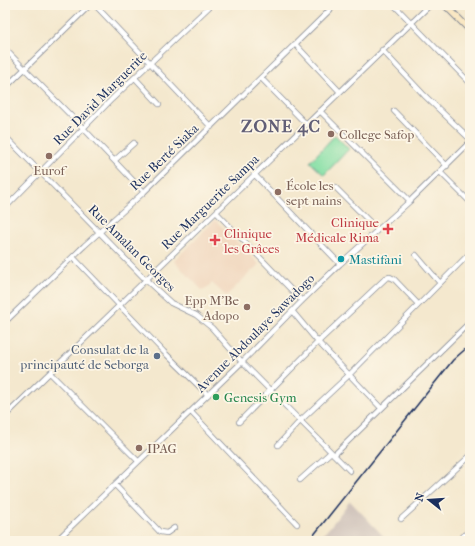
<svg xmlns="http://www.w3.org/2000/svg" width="475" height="546" viewBox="0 0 475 546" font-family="'IM FELL French Canon',serif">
  <rect width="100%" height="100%" fill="#fcf5e5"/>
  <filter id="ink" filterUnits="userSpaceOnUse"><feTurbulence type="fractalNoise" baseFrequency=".025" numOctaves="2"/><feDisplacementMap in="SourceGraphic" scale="8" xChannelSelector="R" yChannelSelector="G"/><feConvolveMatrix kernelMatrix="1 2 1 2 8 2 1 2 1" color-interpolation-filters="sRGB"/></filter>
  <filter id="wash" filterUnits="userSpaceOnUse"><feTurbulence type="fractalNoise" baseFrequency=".012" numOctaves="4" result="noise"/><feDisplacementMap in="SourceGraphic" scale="16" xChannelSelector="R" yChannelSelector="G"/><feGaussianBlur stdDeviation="0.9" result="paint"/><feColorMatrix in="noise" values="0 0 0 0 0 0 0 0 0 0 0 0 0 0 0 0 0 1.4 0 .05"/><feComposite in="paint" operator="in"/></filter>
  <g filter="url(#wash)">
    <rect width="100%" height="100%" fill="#f4e8ce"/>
    <path fill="#f0d5bc" d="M215,220L259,264L226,296L212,283L203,291L174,261Z"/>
    <path fill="#cec1b9" d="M350,501L388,541H317L330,527Z"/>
    <path fill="#85dfa5" stroke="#508782" d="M335,135L349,149L324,175L310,162Z"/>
  </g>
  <g filter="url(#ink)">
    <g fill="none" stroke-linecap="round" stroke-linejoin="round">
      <defs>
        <path id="street" d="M95,5L211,127
          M394,5L470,83
          M295,44L340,92
          M5,49L84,129L144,192
          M382,50L424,95L470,139
          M135,78L159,104
          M261,78L306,124
          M5,88L90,5
          M320,111L410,201
          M394,111L447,166
          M5,136L146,280L171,303L196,315L212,328L242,362L350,471
          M115,160L134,143
          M440,172L470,202
          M254,174L340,264
          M335,187L378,230
          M5,208L112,99L211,5
          M216,212L302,301
          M416,255L440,283
          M73,257L164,352L208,395
          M292,311L318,342L381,408
          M5,322L84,246L144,192L335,5
          M50,373L138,461
          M191,412L297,524
          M5,416L430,5
          M239,422L318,342L386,278L390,277L394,279L418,304
          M278,445L300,421L349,375L470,253
          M334,455L470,322
          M300,480L331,452
          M115,485L160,532L167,533L174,528
          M401,519L470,456
          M56,541L242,362L302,301L340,264L410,201L470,142
          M458,541L470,530"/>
        <path id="secondary" d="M445,5L470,30"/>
      </defs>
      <use href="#street" stroke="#888c96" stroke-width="6"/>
      <use href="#secondary" stroke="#888c96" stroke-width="8"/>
      <use href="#street" stroke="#fff" stroke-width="4.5"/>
      <use href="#secondary" stroke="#f9e7c3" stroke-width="6"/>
      <path stroke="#1b2f5e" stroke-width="1.5" d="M309,541L453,360L470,345"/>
    </g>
  </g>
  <g fill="#8d6e63" stroke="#fcf5e5" stroke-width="1.5">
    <circle cx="331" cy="134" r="4"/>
    <circle cx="49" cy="156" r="4"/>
    <circle cx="278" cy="192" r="4"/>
    <circle cx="247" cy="307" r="4"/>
    <circle cx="139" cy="448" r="4"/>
  </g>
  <g fill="#e0444e" stroke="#fcf5e5" stroke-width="1.5">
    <path d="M386 223h4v4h4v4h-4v4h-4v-4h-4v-4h4z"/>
    <path d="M213 234h4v4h4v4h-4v4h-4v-4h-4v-4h4z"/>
  </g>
  <circle fill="#0f9aa8" stroke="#fcf5e5" stroke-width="1.5" cx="341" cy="259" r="4"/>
  <circle fill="#5c6f8a" stroke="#fcf5e5" stroke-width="1.5" cx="157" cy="356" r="4"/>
  <circle fill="#2e9e5b" stroke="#fcf5e5" stroke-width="1.5" cx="216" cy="397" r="4"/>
  <g text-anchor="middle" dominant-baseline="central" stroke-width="3.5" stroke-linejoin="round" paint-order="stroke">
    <g font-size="13" fill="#1b2f5e" stroke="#fcf5e5">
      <text transform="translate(100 98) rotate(-45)">Rue David Marguerite</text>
      <text transform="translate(164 157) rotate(-44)">Rue Berté Siaka</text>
      <text transform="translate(210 202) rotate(-44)">Rue Marguerite Sampa</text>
      <text transform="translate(132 248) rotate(45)">Rue Amalan Georges</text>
      <text transform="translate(255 333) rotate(-45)">Avenue Abdoulaye Sawadogo</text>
    </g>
    <g font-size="13" fill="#785e54" stroke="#fcf5e5" text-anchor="start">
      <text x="339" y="134">College Safop</text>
      <text x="49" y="170" text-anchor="middle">Eurof</text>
      <text x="286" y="185">École les<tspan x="286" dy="15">sept nains</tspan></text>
      <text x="239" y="300" text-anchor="end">Epp M'Be<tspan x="239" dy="15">Adopo</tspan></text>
      <text x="147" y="448">IPAG</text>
    </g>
    <g font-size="13" fill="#be3a42" stroke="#fcf5e5" text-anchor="end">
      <text x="379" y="222">Clinique<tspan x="379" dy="15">Médicale Rima</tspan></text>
      <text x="224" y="233" text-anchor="start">Clinique<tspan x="224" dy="15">les Grâces</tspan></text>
    </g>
    <g font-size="13" fill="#0d838f" stroke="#fcf5e5" text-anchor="start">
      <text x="349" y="259">Mastifani</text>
    </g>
    <g font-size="13" fill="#4e5e75" stroke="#fcf5e5" text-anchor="end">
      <text x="149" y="349">Consulat de la<tspan x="149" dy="15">principauté de Seborga</tspan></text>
    </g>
    <g font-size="13" fill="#27864d" stroke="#fcf5e5" text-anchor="start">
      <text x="224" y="397">Genesis Gym</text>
    </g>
    <g font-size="17" font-weight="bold" letter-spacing="1" fill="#615e76" stroke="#fcf5e5">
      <text x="281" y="126">ZONE 4C</text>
    </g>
  </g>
  <rect width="475" height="546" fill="none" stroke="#fcf5e5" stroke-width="20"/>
  <g transform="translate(429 500) rotate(287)" stroke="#fcf5e5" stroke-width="3" paint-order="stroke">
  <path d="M0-3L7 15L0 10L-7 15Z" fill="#1b2f5e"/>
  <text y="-6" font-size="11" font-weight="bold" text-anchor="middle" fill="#1b2f5e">N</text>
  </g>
</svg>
